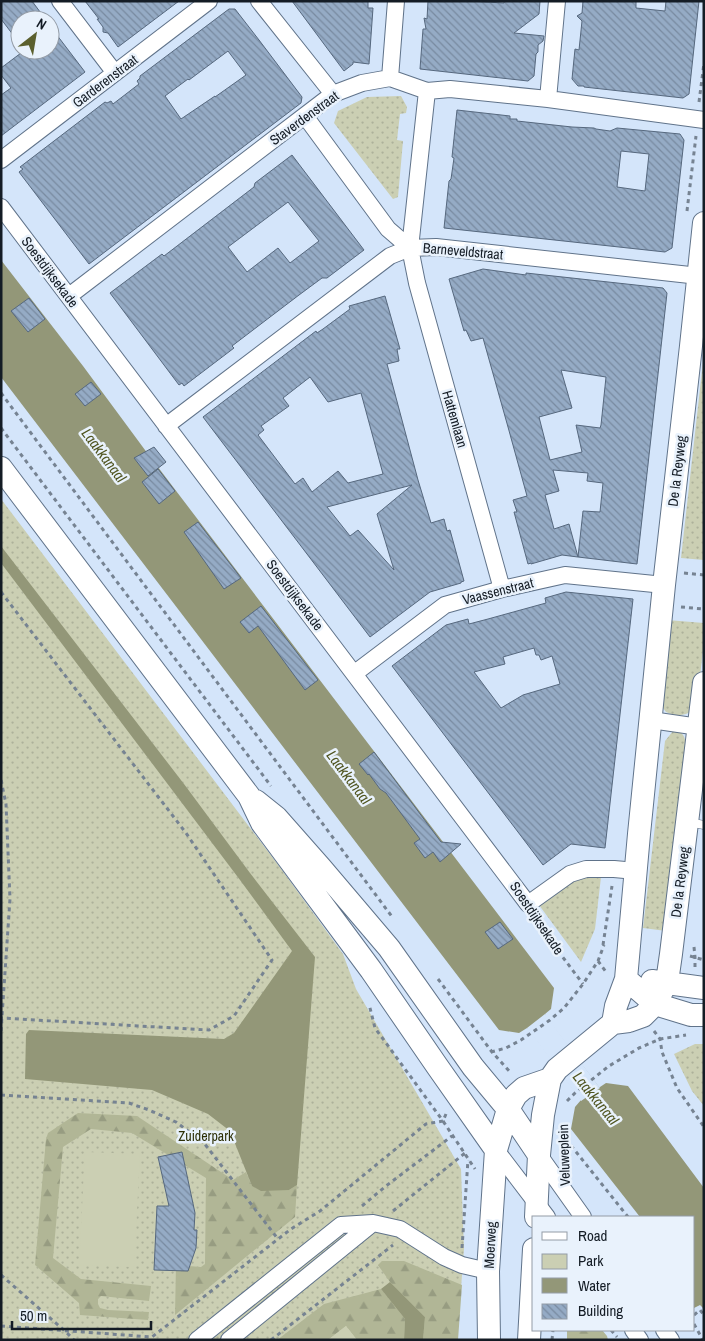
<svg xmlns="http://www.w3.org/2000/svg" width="705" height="1341" viewBox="0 0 705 1341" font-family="'Archivo Narrow',sans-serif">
  <defs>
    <pattern id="green-dots" width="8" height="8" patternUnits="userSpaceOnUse" patternTransform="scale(1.25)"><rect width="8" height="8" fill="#cbcfb3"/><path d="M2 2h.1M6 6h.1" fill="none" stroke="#adb19a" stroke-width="1.8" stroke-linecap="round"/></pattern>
    <pattern id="forest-firs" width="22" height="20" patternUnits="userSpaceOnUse" patternTransform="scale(1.25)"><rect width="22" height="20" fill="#b1b696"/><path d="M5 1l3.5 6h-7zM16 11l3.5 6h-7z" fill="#979c81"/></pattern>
    <pattern id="building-back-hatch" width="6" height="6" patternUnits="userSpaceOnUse" patternTransform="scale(1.25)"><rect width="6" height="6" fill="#95abc5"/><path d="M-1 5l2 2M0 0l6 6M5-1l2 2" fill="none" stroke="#788aa0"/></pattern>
  </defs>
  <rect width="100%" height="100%" fill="#d4e5fa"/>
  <path fill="url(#green-dots)" d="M401,96L407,107L406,113L400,114L397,140L403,141L398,197L393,199L334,123L338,111L367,97Z
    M704,353V560L681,558Z
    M1,499L279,866L343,954L356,989L461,1169L464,1249L457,1340H1Z
    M667,620L704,623V641L697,703L694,710L686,714L676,716L666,712L660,704Z
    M673,731C683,730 685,737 686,745L666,931L643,928L665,741Z
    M590,874L601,877L595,929L581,962L539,905L561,885Z
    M695,1044H704V1106L692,1091L674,1054Z"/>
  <path fill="url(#forest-firs)" d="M78,1113L137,1116L233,1180L246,1172L252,1186L289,1190L297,1185L295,1217L175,1315L176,1265L201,1267L205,1264L206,1178L132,1133L91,1129L63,1147L53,1258L81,1279L151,1286L149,1301L101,1296L98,1299V1304L100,1308L108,1310L149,1312L148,1320L80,1315L79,1303L35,1265L46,1139L48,1133Z
    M382,1261H404L462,1285L458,1340H423L425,1317L390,1282L378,1265Z
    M381,1289L405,1319L404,1340H357L346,1326L328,1340H277L324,1304Z
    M567,1330H602L607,1336L608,1340H567Z"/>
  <path fill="#cbcfb3" d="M85,1152L140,1154L134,1267L79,1265Z
    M346,1326L357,1340H328Z"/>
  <path fill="#939778" d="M1,260L83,366L145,450L554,988L551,1009L545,1014L546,1017L599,1087H600L606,1083L628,1086L704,1188V1309L700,1305L694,1308V1217H640L571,1129L575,1107L581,1100L529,1029L527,1028L519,1033L499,1030L1,377Z
    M1,546L184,784L250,873L315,957L297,1185L289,1190L261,1191L252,1186L230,1131L208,1114L152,1090L25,1079L26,1034L29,1030L224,1039L234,1033L292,951L240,880L1,563Z
    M390,1282L425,1317L423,1340H404L405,1319L381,1289Z"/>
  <path fill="#d4e5fa" d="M545,1014L600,1088L581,1101L527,1028Z
    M639,1330H668L654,1340H626Z"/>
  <path fill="url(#building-back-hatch)" stroke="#56687e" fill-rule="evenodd" d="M1,1H32L46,20H20V44L1,19Z
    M85,1H179L118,47L108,33L103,32V27L97,19H99Z
    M292,1H368V8H373L369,64L353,62V64L344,71Z
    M428,1H468L504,3V1H540L539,14L514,33L544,36L543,41L538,45V52L536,54L534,76L528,81L420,69L423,29H426L424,18L427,19Z
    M583,1H636V8L665,11L666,1H699L689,94L683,98L584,87V86H578L572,79L575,49L579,50L582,21L577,16L582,13Z
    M229,9H235L259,40L302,97L301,103L89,264L19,172L23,169L20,167L105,102L107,103L111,101L113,104L139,84L137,81L140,78V76ZM228,51L246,75L215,97V96L181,119L165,96L188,79L189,80Z
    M50,26L85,72L1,136V95L11,88L1,75V68L25,50H50Z
    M457,110L510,116V119H517V121L572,127L594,128L596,129L610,131L617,128L680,134L684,140L672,248L665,252L444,228L449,181L451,179L454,158L452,157ZM621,151L649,154L645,191L617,187Z
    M292,155L364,250L327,278H322L299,295L232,346L234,348L184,386L182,383L179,385L110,293L162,254L164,256L254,187L255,183ZM288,202L319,241L290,263L278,248L247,272L228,247Z
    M483,269L526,275V273L663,288L667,293L637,564L578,557L583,511L600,512L603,483L587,481L588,473L553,470L559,491L545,495L554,529L569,524L578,557L562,555L531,564V563L528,564L514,512H517L513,500L527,496L508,427L483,338L471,341L466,330L464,331L449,279ZM561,370L606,377L601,425L600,428L576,425L582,452L550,460L539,417L572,408Z
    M385,296L400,349H397L399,361L387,364L418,480L431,523L444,519L447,531L450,530L464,581L461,582V583L430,592L370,637L203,417L316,331L317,333L323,329L350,309L349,306ZM310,377L328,402L361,393L383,474L348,483L338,471L312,492L303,478L295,484L258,435L264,430L261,426L289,406L283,398ZM412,485L377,514L394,570L358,530L350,536L327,507Z
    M29,298L45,319L28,332L11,311Z
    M91,382L101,394L85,406L75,394Z
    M154,447L166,462L148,476L134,458Z
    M158,469L175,491L159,504L142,482Z
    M198,522L241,578L224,589L184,532Z
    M566,592L633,599L605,848L571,844L543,865L392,666L446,625L468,619L469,624L488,619L546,603L545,598ZM534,648L536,655H539L541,660L552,656L560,684L523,695L501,708L474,672L505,664L503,657Z
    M261,606L318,680L305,690L258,626L249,633L240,622Z
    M374,752L441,842L461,844L440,862L433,852L425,858L414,843L420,839L386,793L380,789L369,774L368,775L359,764Z
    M500,922L513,939L498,949L485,932Z
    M182,1152L195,1213L194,1230H197L196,1248L188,1271L154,1270L157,1206H169L158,1157Z"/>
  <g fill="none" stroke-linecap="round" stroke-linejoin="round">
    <defs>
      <path id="lane" d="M688,822L704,825"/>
      <path id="street" d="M60,1L115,73
        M259,1L333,94
        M390,78L396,1
        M427,91L410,248L417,283L502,589
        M548,99L557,1
        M305,116L388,229L410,248
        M1,160L209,1
        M1,207L528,904L570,874L586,869H614L636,871
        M69,296L333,94L362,83L390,78L427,91L450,89L548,99L704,120
        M166,426L390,256L410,248L436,247L699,276
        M355,673L445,605L502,589L565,575L664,585
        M651,720L699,727
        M496,1150L547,1217
        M539,1155L583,1217
        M633,1330L640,1340
        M664,1330L671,1340
        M197,1340L341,1225L373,1223L400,1229L444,1257L462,1265L488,1271
        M229,1340L373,1223"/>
      <path id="secondary" d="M1,468L249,796L262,823L371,970L437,1066L496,1150
        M256,801L276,817L321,868L389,948L473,1067L508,1109L539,1155
        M626,979L655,1004L691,1015H704
        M652,981L704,988
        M613,1023L616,1006L626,979L639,834L664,585L691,346L704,223
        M536,1217L539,1155L543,1115L550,1079L557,1069L613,1023L629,1021L643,1016L655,1004L667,982L671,954L704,683
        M489,1340L488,1271L496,1150L508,1109L516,1095L524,1088L550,1079
        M529,1340L534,1249"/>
    </defs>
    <use href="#lane" stroke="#60738a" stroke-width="9"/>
    <use href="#street" stroke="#60738a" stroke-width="18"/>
    <use href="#secondary" stroke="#60738a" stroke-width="24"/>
    <path stroke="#768392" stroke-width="3" stroke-dasharray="4 4" stroke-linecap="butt" d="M699,102L704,63
      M687,211L696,136
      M1,393L393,918
      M1,428L271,786
      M684,573L704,575
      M1,592L186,833L272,960L234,1016L209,1030L1,1018
      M681,607L704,609
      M1,780L6,804L10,899L1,1031
      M534,919L583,984
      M603,945L612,886
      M694,947L695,957V968
      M690,956L704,960
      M598,961L606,972
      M438,979L492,1052L511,1073
      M654,1031L660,1039L662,1052L677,1088L704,1127
      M491,1052L506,1048L521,1040L550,1020L564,1008L583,984L598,961L604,945
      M1,1095L129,1103L149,1110L176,1122L204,1143L278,1239
      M567,1101L575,1093L609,1066L639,1048L660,1039L686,1035
      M446,1114L443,1121L475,1169
      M561,1133L628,1217
      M563,1136L566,1162
      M362,1206L386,1186L452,1136
      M393,1211L465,1153
      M462,1248L468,1160
      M1,1275L66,1332L74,1340
      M694,1315L700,1310L704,1315
      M694,1324L703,1340
      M1,1326L152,1337L291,1229L320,1211L426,1124L443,1121L375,1028L369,1004
      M611,1330L617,1337
      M271,1340L393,1245
      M552,1340L553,1330"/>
    <use href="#lane" stroke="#fff" stroke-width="8"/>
    <use href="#street" stroke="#fff" stroke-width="16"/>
    <use href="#secondary" stroke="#fff" stroke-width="22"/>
  </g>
  <g text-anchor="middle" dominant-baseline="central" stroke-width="5" stroke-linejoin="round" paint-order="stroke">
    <g font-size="14" fill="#141c25" stroke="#e9f2fc">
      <text transform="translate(105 81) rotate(-37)">Garderenstraat</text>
      <text transform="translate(304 118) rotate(-36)">Staverdenstraat</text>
      <text transform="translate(463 251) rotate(5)">Barneveldstraat</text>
      <text transform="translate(50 272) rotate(53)">Soestdijksekade</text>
      <text transform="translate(455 419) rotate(74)">Hattemlaan</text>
      <text transform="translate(677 471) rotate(-83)">De la Reyweg</text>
      <text transform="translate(498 591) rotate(-14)">Vaassenstraat</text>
      <text transform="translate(295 595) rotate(53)">Soestdijksekade</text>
      <text transform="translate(680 882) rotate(-83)">De la Reyweg</text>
      <text transform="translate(537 918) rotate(56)">Soestdijksekade</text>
      <text transform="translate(564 1155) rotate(-92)">Veluweplein</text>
      <text transform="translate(490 1245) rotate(-87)">Moerweg</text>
    </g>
    <g font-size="14" fill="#2d3007" stroke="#e9f2fc">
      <text x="206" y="1136">Zuiderpark</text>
    </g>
    <g font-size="15" font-style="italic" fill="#4f541f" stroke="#e9f2fc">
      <text transform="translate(104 455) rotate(53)">Laakkanaal</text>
      <text transform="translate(349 777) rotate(53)">Laakkanaal</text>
      <text transform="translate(596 1098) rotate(51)">Laakkanaal</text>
    </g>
  </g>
  <rect width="705" height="1341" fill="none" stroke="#141c25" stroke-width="5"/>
  <rect x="532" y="1216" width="162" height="115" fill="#e9f2fc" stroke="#949ca6"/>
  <rect x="542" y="1232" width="25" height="8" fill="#ffffff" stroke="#949ca6"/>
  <text x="578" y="1241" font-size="15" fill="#141c25">Road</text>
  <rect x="542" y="1254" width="25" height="15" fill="#cbcfb3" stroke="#949ca6"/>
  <text x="578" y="1266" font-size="15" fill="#141c25">Park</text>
  <rect x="542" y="1278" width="25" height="15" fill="#939778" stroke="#949ca6"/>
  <text x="578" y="1291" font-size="15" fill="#141c25">Water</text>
  <rect x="542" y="1304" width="25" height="15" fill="url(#building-back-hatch)" stroke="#949ca6"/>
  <text x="578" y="1316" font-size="15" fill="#141c25">Building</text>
  <g transform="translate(35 35) rotate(31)"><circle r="24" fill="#e9f2fc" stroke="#949ca6"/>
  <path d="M0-4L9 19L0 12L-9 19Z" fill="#5b602e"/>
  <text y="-8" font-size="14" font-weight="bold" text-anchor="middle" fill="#141c25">N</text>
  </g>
  <path d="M12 1321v8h139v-8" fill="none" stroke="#141c25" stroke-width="2.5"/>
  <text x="20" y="1321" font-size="15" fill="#141c25" stroke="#e9f2fc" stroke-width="4" paint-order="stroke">50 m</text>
</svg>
